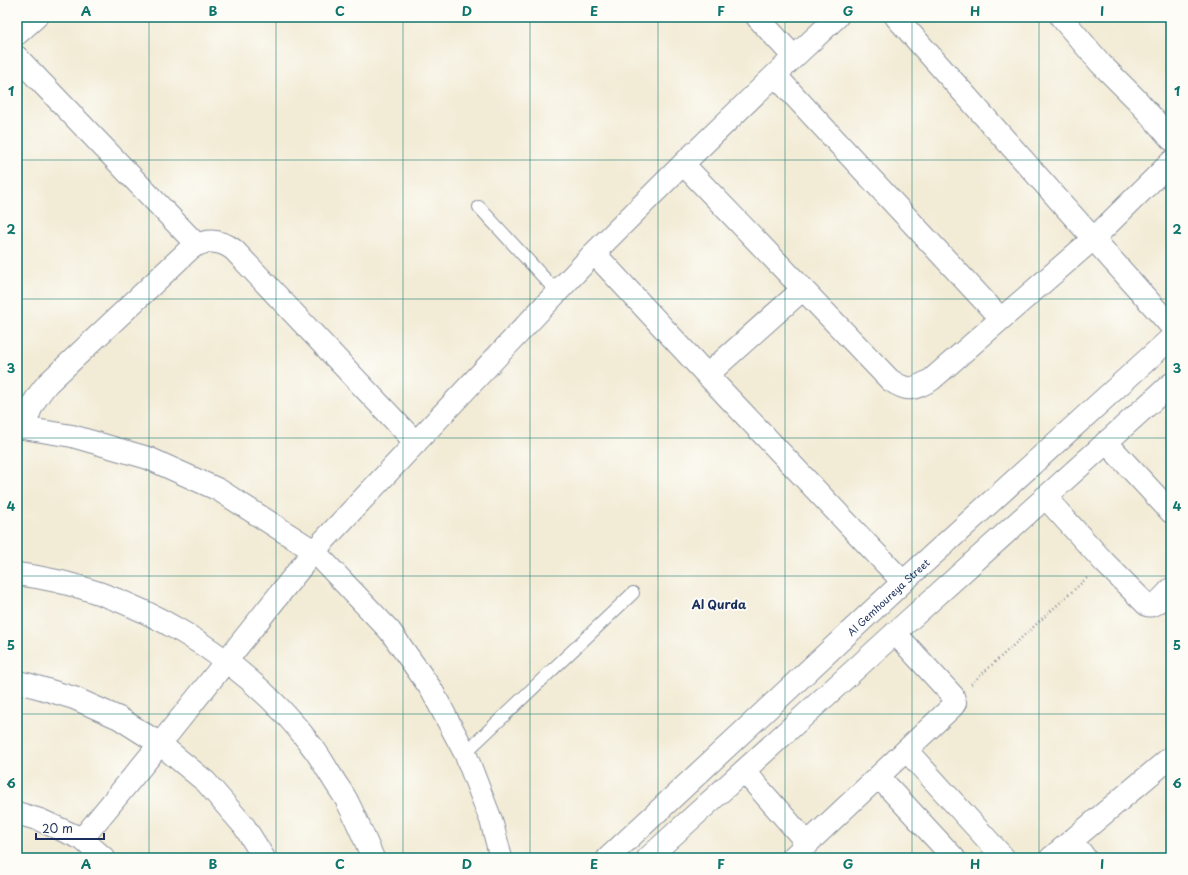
<svg xmlns="http://www.w3.org/2000/svg" width="1188" height="875" viewBox="0 0 1188 875" font-family="'Playpen Sans',sans-serif">
  <rect width="100%" height="100%" fill="#fdfcf7"/>
  <filter id="ink" filterUnits="userSpaceOnUse"><feTurbulence type="fractalNoise" baseFrequency=".025" numOctaves="2"/><feDisplacementMap in="SourceGraphic" scale="8" xChannelSelector="R" yChannelSelector="G"/><feConvolveMatrix kernelMatrix="1 2 1 2 8 2 1 2 1" color-interpolation-filters="sRGB"/></filter>
  <filter id="wash" filterUnits="userSpaceOnUse"><feTurbulence type="fractalNoise" baseFrequency=".012" numOctaves="4" result="noise"/><feDisplacementMap in="SourceGraphic" scale="16" xChannelSelector="R" yChannelSelector="G"/><feGaussianBlur stdDeviation="0.9" result="paint"/><feColorMatrix in="noise" values="0 0 0 0 0 0 0 0 0 0 0 0 0 0 0 0 0 1.4 0 .05"/><feComposite in="paint" operator="in"/></filter>
  <g filter="url(#wash)">
    <rect width="100%" height="100%" fill="#f2ebd5"/>
  </g>
  <g filter="url(#ink)">
    <g fill="none" stroke-linecap="round" stroke-linejoin="round">
      <defs>
        <path id="service" d="M479,207L557,292
          M465,753L633,593"/>
        <path id="minor" d="M757,17L794,57
          M896,17L1171,326
          M1061,17L1101,64L1137,100L1171,139
          M17,57L197,245
          M775,75L1001,319
          M683,164L890,380C908,392 912,390 931,380L1093,239L1171,162
          M594,253L707,375L903,582
          M707,375L803,289
          M17,427L72,436L148,458L219,490L314,551L390,631L431,689L465,753L491,820L501,858
          M25,428C28,410 36,397 48,383L190,249C205,239 219,239 234,250L416,443
          M1106,442L1171,512
          M1045,497L1104,562L1147,605C1156,608 1165,595 1171,589
          M17,574C131,588 246,657 314,749C321,758 326,768 332,777C337,786 344,794 348,803C357,821 365,840 373,858
          M17,682L27,684L74,698L119,718L160,744L206,782L244,826L264,858
          M907,751L1004,858
          M744,771L808,844
          M879,777L954,858
          M17,813L40,820L82,839L104,858
          M82,839L160,744L314,551L594,253L683,164L775,75L837,17
          M1072,840L1085,858
          M792,858L953,706L955,703L953,696L895,633
          M1051,858L1171,757"/>
        <g id="tertiary">
          <path id="s1" d="M608,858L903,582L1171,338"/>
          <path d="M648,858L895,633L1171,384"/>
        </g>
        <path id="primary" d="M17,34L36,17"/>
      </defs>
      <use href="#service" stroke="#868d9a" stroke-width="14"/>
      <use href="#minor" stroke="#868d9a" stroke-width="24"/>
      <use href="#tertiary" stroke="#868d9a" stroke-width="24"/>
      <use href="#primary" stroke="#868d9a" stroke-width="24"/>
      <path stroke="#868d9a" stroke-width="2.5" stroke-dasharray="1 3" stroke-linecap="butt" d="M971,684L1088,577"/>
      <use href="#service" stroke="#fff" stroke-width="12"/>
      <use href="#minor" stroke="#fff" stroke-width="22"/>
      <use href="#tertiary" stroke="#fff" stroke-width="22"/>
      <use href="#primary" stroke="#fff" stroke-width="22"/>
    </g>
  </g>
  <path fill="none" stroke="#0f766e" stroke-width="1" stroke-opacity="0.55" d="M149,17V858M276,17V858M403,17V858M530,17V858M658,17V858M785,17V858M912,17V858M1039,17V858M17,160H1171M17,299H1171M17,438H1171M17,576H1171M17,714H1171"/>
  <g text-anchor="middle" dominant-baseline="central" stroke-width="4" stroke-linejoin="round" paint-order="stroke">
    <g font-size="10" fill="#1b2f5e" stroke="#fdfcf7">
      <text stroke="none"><textPath href="#s1" startOffset="383">Al Gemhoureya Street</textPath></text>
    </g>
    <g font-size="12" font-weight="bold" fill="#1b2f5e" stroke="#fdfcf7">
      <text x="719" y="604">Al Qurda</text>
    </g>
  </g>
  <rect width="1188" height="875" fill="none" stroke="#fdfcf7" stroke-width="44"/>
  <path d="M36 833v6h68v-6" fill="none" stroke="#1b2f5e" stroke-width="2"/>
  <text x="42" y="833" font-size="12" fill="#1b2f5e" stroke="#fdfcf7" stroke-width="3" paint-order="stroke">20 m</text>
  <rect x="22" y="22" width="1144" height="831" fill="none" stroke="#0f766e" stroke-width="1.5"/>
  <g font-size="13" text-anchor="middle" font-weight="bold" fill="#0f766e">
    <text x="86" y="16">A</text>
    <text x="213" y="16">B</text>
    <text x="340" y="16">C</text>
    <text x="467" y="16">D</text>
    <text x="594" y="16">E</text>
    <text x="721" y="16">F</text>
    <text x="848" y="16">G</text>
    <text x="975" y="16">H</text>
    <text x="1102" y="16">I</text>
    <text x="11" y="96">1</text>
    <text x="1177" y="96">1</text>
    <text x="11" y="234">2</text>
    <text x="1177" y="234">2</text>
    <text x="11" y="373">3</text>
    <text x="1177" y="373">3</text>
    <text x="11" y="511">4</text>
    <text x="1177" y="511">4</text>
    <text x="11" y="650">5</text>
    <text x="1177" y="650">5</text>
    <text x="11" y="788">6</text>
    <text x="1177" y="788">6</text>
    <text x="86" y="869">A</text>
    <text x="213" y="869">B</text>
    <text x="340" y="869">C</text>
    <text x="467" y="869">D</text>
    <text x="594" y="869">E</text>
    <text x="721" y="869">F</text>
    <text x="848" y="869">G</text>
    <text x="975" y="869">H</text>
    <text x="1102" y="869">I</text>
  </g>
</svg>
